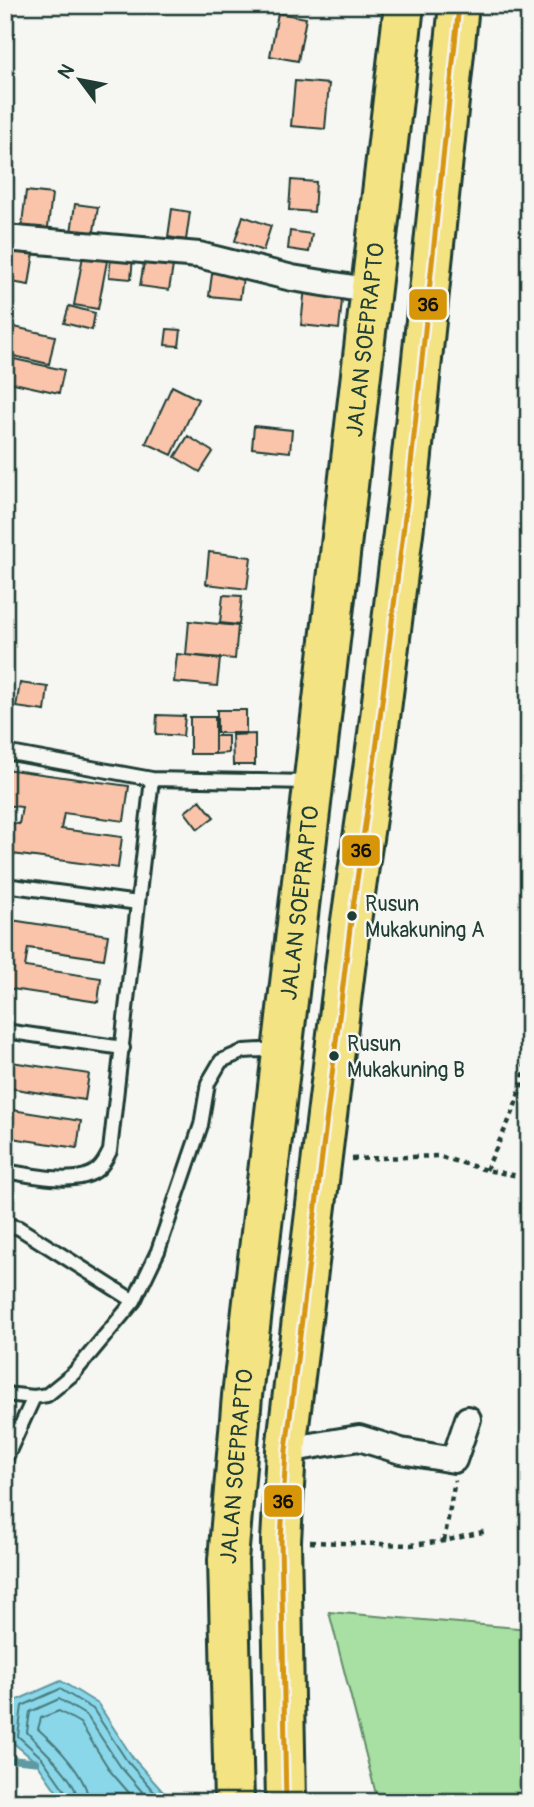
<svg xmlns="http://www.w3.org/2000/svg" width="534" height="1807" viewBox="0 0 534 1807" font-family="Pangolin,sans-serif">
  <rect width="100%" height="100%" fill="#f6f6f2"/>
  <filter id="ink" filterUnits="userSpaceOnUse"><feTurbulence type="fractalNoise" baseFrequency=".0143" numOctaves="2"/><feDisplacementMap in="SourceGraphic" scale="14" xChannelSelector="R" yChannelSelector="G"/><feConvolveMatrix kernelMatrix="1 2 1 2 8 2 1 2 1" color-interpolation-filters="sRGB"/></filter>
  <g filter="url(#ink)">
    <path fill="#a8dfa2" stroke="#648e6b" stroke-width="2" d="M329,1612L529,1629V1802H378Z"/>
    <path fill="#8ad7ea" stroke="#5f99a1" stroke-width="2" d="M61,1681L98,1704L133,1758L172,1802H64L36,1762L10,1740L15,1701Z"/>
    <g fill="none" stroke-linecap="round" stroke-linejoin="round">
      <path stroke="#4a7b7d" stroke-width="2" d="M69,1802L68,1795L42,1758L18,1736L22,1706L60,1689L93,1709L127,1761L163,1802
        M78,1802C77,1777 42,1750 27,1732L30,1712L59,1699L87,1716L120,1766L151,1802
        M89,1802C88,1777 56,1745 38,1729L41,1718L59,1711L80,1723L111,1772L137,1802"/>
      <path stroke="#5f99a1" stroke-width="7" d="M5,1759L36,1762"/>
    </g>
    <path fill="#f9c4aa" stroke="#1f3d34" stroke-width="2" d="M5,7L12,26L5,28Z
      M278,13L306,18L298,61L270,56Z
      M295,81L329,84L325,129L291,126Z
      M291,180L316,182L314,212L289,210Z
      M26,191L52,194L47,235L21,232Z
      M75,204L98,207L92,243L70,240Z
      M172,209L190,212L186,240L168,237Z
      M243,216L271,226L263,251L235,241Z
      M290,231L312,234L309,252L288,249Z
      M35,246L29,285L5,281V248Z
      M83,256L107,261L98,309L74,305Z
      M111,256L133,258L131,279L109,277Z
      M145,256L174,260L169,290L140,286Z
      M213,267L244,270L240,299L209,296Z
      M305,287L343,291L339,329L301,325Z
      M69,306L95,313L92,330L64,323Z
      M5,325L55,336L49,364L5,354Z
      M167,329L181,330L179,346L165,345Z
      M14,359L64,370L59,393L9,382Z
      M172,386L198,399L172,455L146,443Z
      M254,426L292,430L290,452L252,448Z
      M188,436L213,452L200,472L175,457Z
      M209,552L251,557L247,589L206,584Z
      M223,595L242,596L239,625L220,623Z
      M189,621L238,626L235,659L186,655Z
      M177,654L220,659L217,686L174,682Z
      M20,683L48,687L45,711L16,707Z
      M217,710H246V733H217Z
      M157,715L185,716L183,736L156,734Z
      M190,717H215V754H190Z
      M255,734V765H233L232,735Z
      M215,736H228V753L215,754Z
      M5,769L129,786L124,821L64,813L61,829L122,837L118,868L5,853V822L19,824L22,807L5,805Z
      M200,800L214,817L198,829L185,812Z
      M5,919L108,935L104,959L28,948L25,967L101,978L98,1002L5,988Z
      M5,1061L89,1074L85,1100L9,1088L6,1109L81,1121L77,1148L5,1137Z"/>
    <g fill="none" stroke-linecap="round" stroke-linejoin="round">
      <defs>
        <path id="lane" d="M5,752L152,779L309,782
          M5,885L138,903
          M5,1031L123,1048
          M5,1171C29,1175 79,1187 98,1169C103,1165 107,1157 110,1151L152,779
          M5,1224L19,1228L134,1301
          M5,1394L34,1397L47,1395L74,1373L134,1301L158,1251L201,1125L208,1083L221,1061L244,1051L279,1049
          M5,1460L34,1397"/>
        <path id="street" d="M5,238L199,255L292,278L372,291
          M286,1450L359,1438L401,1451L454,1460L468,1419"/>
        <g id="highway">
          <path id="s1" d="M234,1802L228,1560L242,1396L404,5"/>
          <path d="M286,1802L281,1541L286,1450L350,928L377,742L408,493L459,5"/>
        </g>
      </defs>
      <use href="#lane" stroke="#1f3d34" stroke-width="18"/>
      <use href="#street" stroke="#1f3d34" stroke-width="30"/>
      <use href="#highway" stroke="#1f3d34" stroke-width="44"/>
      <path stroke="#1f3d34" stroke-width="4.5" stroke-dasharray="5 5" stroke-linecap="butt" d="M352,1159L438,1156L486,1170L518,1176
        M486,1170L513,1112L522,1083L529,1041
        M444,1541L455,1480
        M310,1542L411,1545L444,1541L487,1531"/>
      <use href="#lane" stroke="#f6f6f2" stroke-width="12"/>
      <use href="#street" stroke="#f6f6f2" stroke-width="24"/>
      <use href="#highway" stroke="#f4e382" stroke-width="38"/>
      <defs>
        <path id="bus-1" d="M286,1802L281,1541L286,1450L350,928L377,742L408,493L459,5"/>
      </defs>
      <use href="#bus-1" stroke="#f6f6f2" stroke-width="10"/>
      <use href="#bus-1" stroke="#d79608" stroke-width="5"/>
    </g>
  </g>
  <g fill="#1f3d34" stroke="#f6f6f2" stroke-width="2.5">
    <circle cx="352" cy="916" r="6"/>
    <circle cx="334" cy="1056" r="6"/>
  </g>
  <g text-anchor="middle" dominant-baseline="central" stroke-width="5" stroke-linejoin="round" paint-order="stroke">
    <g font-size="21" fill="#1f3d34" stroke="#f6f6f2" text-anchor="start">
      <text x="365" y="904">Rusun<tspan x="365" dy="26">Mukakuning A</tspan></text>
      <text x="347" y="1044">Rusun<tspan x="347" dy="26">Mukakuning B</tspan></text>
    </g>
    <g font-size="23" fill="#1f3d34" stroke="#f6f6f2">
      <text stroke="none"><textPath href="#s1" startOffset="1470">JALAN SOEPRAPTO</textPath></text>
      <text stroke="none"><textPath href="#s1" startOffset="903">JALAN SOEPRAPTO</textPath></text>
      <text stroke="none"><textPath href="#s1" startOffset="336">JALAN SOEPRAPTO</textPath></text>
    </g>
  </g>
  <g stroke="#f6f6f2" stroke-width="2.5">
    <rect x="408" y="288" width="40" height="33" rx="7" fill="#d79608"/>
    <rect x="341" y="834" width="40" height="33" rx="7" fill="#d79608"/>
    <rect x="263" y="1484" width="40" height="34" rx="7" fill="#d79608"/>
  </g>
  <g font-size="19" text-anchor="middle" font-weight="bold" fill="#111">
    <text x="428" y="311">36</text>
    <text x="361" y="857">36</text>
    <text x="283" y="1508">36</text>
  </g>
  <rect width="534" height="1807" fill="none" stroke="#f6f6f2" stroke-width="28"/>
  <rect x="14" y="14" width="506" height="1779" fill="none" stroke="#1f3d34" stroke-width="2.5" filter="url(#ink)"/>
  <g transform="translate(80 80) rotate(302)" stroke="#f6f6f2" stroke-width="5" paint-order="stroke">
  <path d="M0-5L12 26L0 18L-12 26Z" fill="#1f3d34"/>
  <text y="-10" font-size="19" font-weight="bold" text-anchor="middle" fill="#1f3d34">N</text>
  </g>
</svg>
